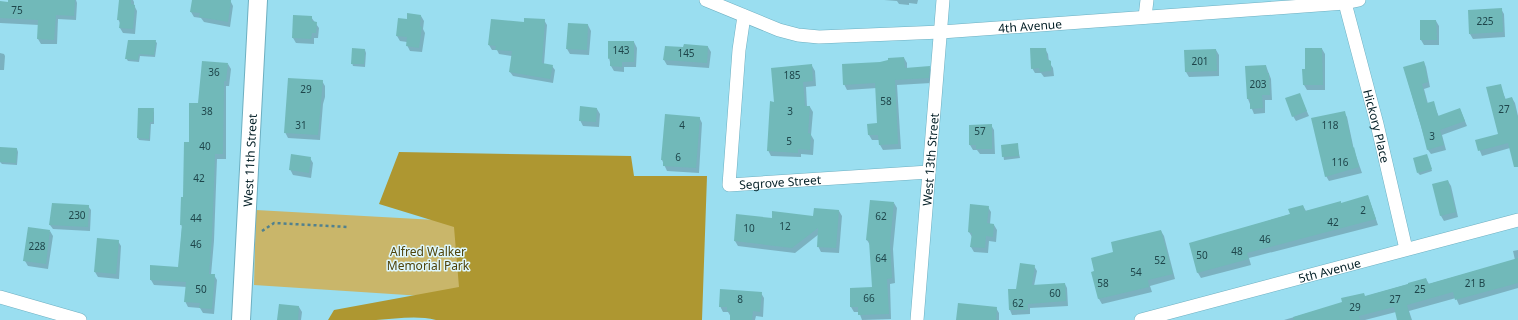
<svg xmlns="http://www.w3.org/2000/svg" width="1518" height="320" viewBox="0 0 1518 320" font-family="'Noto Sans',sans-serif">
  <rect width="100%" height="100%" fill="#9adef0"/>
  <path fill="#c9b66a" d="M256,210L472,222L468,299L254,285Z"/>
  <path fill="#ae9731" d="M399,152L631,156L634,176H707L702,320H436C416,315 396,319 376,320C360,320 344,320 328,320L334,310L459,287L454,227L379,204Z"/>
  <path fill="#0003" d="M9,0H76L77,3L76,20L58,19L57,44H41L38,39L39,25L0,23V2L9,3Z
    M120,0H133L134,2V5L137,11L135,34L123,33L120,28V23L118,19Z
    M193,0H230L233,6L230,27L204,22L201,18L194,17L191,12Z
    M884,0H918L917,4L909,3V5L899,4L897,1Z
    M1501,9L1504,14L1505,37L1473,39L1470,34Z
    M421,16L424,21L423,29L425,33L422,52L410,51L407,45V42L400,41L397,36L408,20Z
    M311,17L319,28L318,38H314V44L296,43L293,38Z
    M544,20L547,25L544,64L552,66L555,70L553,83L513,76L510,72L512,56L499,54L497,50H492L489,45Z
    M1436,21L1439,26V45H1424L1421,40Z
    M588,25L591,31L589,55L570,54L567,49Z
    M155,41L157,43L155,57L140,56L139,62L128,61L126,58Z
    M634,42L637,48L636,67H624V72L614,71L611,66L609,58Z
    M708,47L711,52L709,68L667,65L664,60L684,48Z
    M1045,49L1048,54L1049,62L1053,68L1054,76L1044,77L1041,73H1035L1032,68Z
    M1322,49L1325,54V90H1307L1304,85Z
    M365,50L366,53L365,67L353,66L352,63Z
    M1216,50L1219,55V76L1189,77L1186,72L1185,51Z
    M0,53L4,54L5,56L4,70H0Z
    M904,58L907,63V69L929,67L932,72L931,83L897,85L901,149L883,150L880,145L879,140H872L869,135L868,125L878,124L877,88L847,90L844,84L880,63Z
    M1424,62L1426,67L1430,87L1424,89L1428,104L1433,102L1439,117L1460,109L1467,126L1442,135L1446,150L1431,154L1428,150L1404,68Z
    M228,64L231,69L229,86H226V159H217L214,241L211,275H214L217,280L214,314L203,313L200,308L188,307L185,301L187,287L154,285L151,280L179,268L182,227L181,224L190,143L199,104Z
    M812,66L815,71L816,86L806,87L807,107H810L813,112L811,135L814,140L813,155L801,154V157L771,156L768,150L775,103Z
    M1266,66L1271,79L1272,100H1265V113L1254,114L1248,99Z
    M322,81L325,86V97L323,104L320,140L288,138L285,132Z
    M1500,85L1506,100L1512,98L1515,103L1518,116V161L1510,148L1482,156L1476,141L1500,134Z
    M1299,94L1309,116L1296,121L1293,116Z
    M139,109H153L154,112V124H151L150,141L139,140L138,138Z
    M597,109L600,114L599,127L583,126L580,120Z
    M1344,112L1347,117L1354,150L1362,173L1329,181L1326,176Z
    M699,117L702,123L699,173L667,171L662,160Z
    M991,125L994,130L995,154H980L977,150H973L970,145Z
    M1017,144L1020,158L1004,160L1002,146Z
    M17,149L18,152L17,165L2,164L0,162Z
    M310,158L313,163L311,178L293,175L290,169Z
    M1428,158L1432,171L1420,175L1418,173Z
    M1448,181L1451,186L1458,217L1444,221L1441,216Z
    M1368,196L1378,225L1249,258L1251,265L1201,278L1198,273L1190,244L1291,214L1303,206L1306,211L1341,204Z
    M894,203L897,208L893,249L895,283L890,284L891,319L862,320L859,312H854L851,307L873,288L870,245L867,240Z
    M88,206L91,210L90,231L53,229L50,225Z
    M988,207L991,212L990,224L994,225L997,230L996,242L989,241L988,253L974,252L971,247L972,237L969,232Z
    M839,211L842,216L839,253L821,252L818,246L819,234L795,253L738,246L735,241L773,219L814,217Z
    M50,231L53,236L48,269L28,266L25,261Z
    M1161,231L1164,236L1175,279L1150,286L1152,292L1102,304L1099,299L1092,273L1096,272L1114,253Z
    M118,241L121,246L119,279L98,277L95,272Z
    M1518,250V288L1459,305L1456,298L1409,311L1412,320H1398L1396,312L1365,320H1284L1426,279L1429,284L1515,260L1513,251Z
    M1034,266L1037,271L1034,286L1065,284L1067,288L1068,306L1030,308V314L1012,315L1010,310L1017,290Z
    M761,293L764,298L763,317L756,316L755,320H731V317L728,312H723L720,306Z
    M299,307L302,312L301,320H278Z
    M996,308L999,313V320H957Z"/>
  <path fill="#71b9b9" d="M8,0H75L74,16L56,15L54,40L37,39L38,20L0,18V1L8,2Z
    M119,0H131V4L135,5L133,29L119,28L120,20H117Z
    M192,0H231L228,22L199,17L200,13L190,12Z
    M1502,8L1503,32L1469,34L1468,10Z
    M407,13L421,15L420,26L422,27L419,48L406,46L407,37L396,36L398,18L407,19Z
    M293,15L312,16V21L317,22L316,33H312L311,39L292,38Z
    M524,18L545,19L542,63L553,65L550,79L509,72L512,51L495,50L496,46L488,45L491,19L524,22Z
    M1420,20H1436L1437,40H1420Z
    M568,23L588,24L587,50L566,49Z
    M128,40H156L154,55L139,54L138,60L125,59Z
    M608,41H634V62H622V67L610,66V58L608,59Z
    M684,44L708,46L707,63L663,60L665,46L683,47Z
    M352,48L365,49L364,64H351Z
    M1030,48H1046L1047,59L1051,61V71L1040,72L1039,68L1031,69Z
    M1305,48H1322L1323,85H1303L1302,69H1305Z
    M1216,49L1217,71L1185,72L1184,50Z
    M904,57L905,68L930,66L929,78L895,80L898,144L879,145L878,135H868L867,124L877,123L875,83L843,85L842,64L880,62L888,60V58Z
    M202,61L228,63L226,81H224L223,154H215L212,235L209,274H215L212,309L199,308L200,303L184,302L186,282L150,280V265L178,267L182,225H180L181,197H183L184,142H189V103H198Z
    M1424,61L1428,82L1422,84L1427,103L1434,101L1438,116L1460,108L1465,121L1440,130L1444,145L1427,150L1421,126L1403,67Z
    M812,64L813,81L803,82L805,106H810L808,133L811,134L810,150L798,149V153L767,151L770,101L774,102L771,68Z
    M1266,65L1267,73H1269L1270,95H1262L1263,108L1250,109V99H1247L1245,66Z
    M288,78L323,80L318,135L284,133Z
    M1501,84L1505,99L1512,97L1518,118V167H1514L1508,143L1478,151L1475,140L1498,134L1486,87Z
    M1300,93L1307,111L1292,117L1285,98Z
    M580,106L597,108L596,122L579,121Z
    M138,108H154L153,122H150L149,139L137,138Z
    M1345,111L1353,148L1354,147L1359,167L1325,177L1311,118Z
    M665,114L700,117L696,168L663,166V160H661Z
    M992,124V149H976V145H969V125Z
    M1018,143L1019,156L1002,157L1001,145Z
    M0,147L17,148L16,163L0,162Z
    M291,154L311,157L309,173L289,170Z
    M1427,154L1432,169L1417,173L1413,158Z
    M1448,180L1456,212L1440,216L1432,184Z
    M1368,195L1376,219L1247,253L1249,259L1197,273L1189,243L1290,214L1288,209L1303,205L1305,211L1341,201V203Z
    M870,200L894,202L890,243L892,278L887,279L889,314L858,315V307H850V288L872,287L869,241L866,240Z
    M52,203L89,205L88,227L49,225Z
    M970,204L989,206L987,223L994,224L993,237L986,236L985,248L970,247L972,233L968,232Z
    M814,208L839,210L836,248L817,247L818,228L792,248L734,241L736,214L772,218V211L813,216Z
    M28,227L50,230L46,264L23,261Z
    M1161,230L1173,274L1148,280L1149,287L1098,299L1091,272L1094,271L1091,258L1113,252L1111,242Z
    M97,238L119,240L116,274L94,272Z
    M1518,258V283L1455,300L1453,292L1407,305L1411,320H1397L1394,307L1359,316L1360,320H1294L1293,317L1342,302L1341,298L1364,293L1365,296L1408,284V283L1426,278L1428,284Z
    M1020,263L1035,265L1032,285L1065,283L1066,301L1028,304V310H1009L1008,289H1016Z
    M720,289L762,292L760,312L753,311L752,320H730V312L727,311V307H719Z
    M958,303L997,307L996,320H956Z
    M279,304L299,306L298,320H277Z"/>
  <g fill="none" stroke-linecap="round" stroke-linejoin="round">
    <defs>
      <g id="street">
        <path id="s1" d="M706,0L779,30L798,35L819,37L941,32L1345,3L1359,0"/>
        <path id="s2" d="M1345,3L1377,124L1406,249"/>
        <path id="s3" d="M744,16L739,50L729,185L929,172"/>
        <path d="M1145,17L1147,0"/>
        <path d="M0,297L80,320"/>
        <path id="s4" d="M917,320L943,0"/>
        <path id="s5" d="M1141,320L1518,220"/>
      </g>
      <g id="secondary">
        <path id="s6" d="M241,320L258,0"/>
      </g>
    </defs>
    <use href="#street" stroke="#6dafc1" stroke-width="14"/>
    <use href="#secondary" stroke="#6dafc1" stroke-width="20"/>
    <path stroke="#51818e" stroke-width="2.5" stroke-dasharray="3 3" stroke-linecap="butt" d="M262,231L274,223L348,227"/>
    <use href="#street" stroke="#fff" stroke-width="13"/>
    <use href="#secondary" stroke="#fff" stroke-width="18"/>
  </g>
  <g text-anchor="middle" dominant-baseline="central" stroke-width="3" stroke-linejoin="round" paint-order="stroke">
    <g font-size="10" fill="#1e454a">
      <text x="17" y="10">75</text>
      <text x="1485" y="21">225</text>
      <text x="621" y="50">143</text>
      <text x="686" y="53">145</text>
      <text x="1200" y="61">201</text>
      <text x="214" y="72">36</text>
      <text x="792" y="75">185</text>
      <text x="1258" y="84">203</text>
      <text x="306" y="89">29</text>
      <text x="886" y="101">58</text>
      <text x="1504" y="109">27</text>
      <text x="207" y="111">38</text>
      <text x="790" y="111">3</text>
      <text x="301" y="125">31</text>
      <text x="682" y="125">4</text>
      <text x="1330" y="125">118</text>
      <text x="980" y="131">57</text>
      <text x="1432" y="136">3</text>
      <text x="789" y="141">5</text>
      <text x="205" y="146">40</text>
      <text x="678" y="157">6</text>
      <text x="1340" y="162">116</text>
      <text x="199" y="178">42</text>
      <text x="1363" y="210">2</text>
      <text x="77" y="215">230</text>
      <text x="881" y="216">62</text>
      <text x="196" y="218">44</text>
      <text x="1333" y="222">42</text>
      <text x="785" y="226">12</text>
      <text x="749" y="228">10</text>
      <text x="1265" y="239">46</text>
      <text x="196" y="244">46</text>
      <text x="37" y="246">228</text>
      <text x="1237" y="251">48</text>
      <text x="1202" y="255">50</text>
      <text x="881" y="258">64</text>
      <text x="1160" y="260">52</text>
      <text x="1136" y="272">54</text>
      <text x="1103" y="283">58</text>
      <text x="1475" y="283">21 B</text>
      <text x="201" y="289">50</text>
      <text x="1420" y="289">25</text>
      <text x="1055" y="293">60</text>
      <text x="869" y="298">66</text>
      <text x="740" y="299">8</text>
      <text x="1395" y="299">27</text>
      <text x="1018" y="303">62</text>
      <text x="1355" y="307">29</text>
    </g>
    <g font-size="12" fill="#021e25" stroke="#def8ff">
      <text stroke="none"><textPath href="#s1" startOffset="331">4th Avenue</textPath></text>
      <text stroke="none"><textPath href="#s2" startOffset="127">Hickory Place</textPath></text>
      <text stroke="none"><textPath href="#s6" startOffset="160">West 11th Street</textPath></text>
      <text stroke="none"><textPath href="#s4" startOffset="161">West 13th Street</textPath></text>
      <text stroke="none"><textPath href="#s3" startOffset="221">Segrove Street</textPath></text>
      <text stroke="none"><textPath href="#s5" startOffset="195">5th Avenue</textPath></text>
    </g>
    <g font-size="12" fill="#4e420a" stroke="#def8ff">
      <text x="428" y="251">Alfred Walker<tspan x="428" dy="14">Memorial Park</tspan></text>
    </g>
  </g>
</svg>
